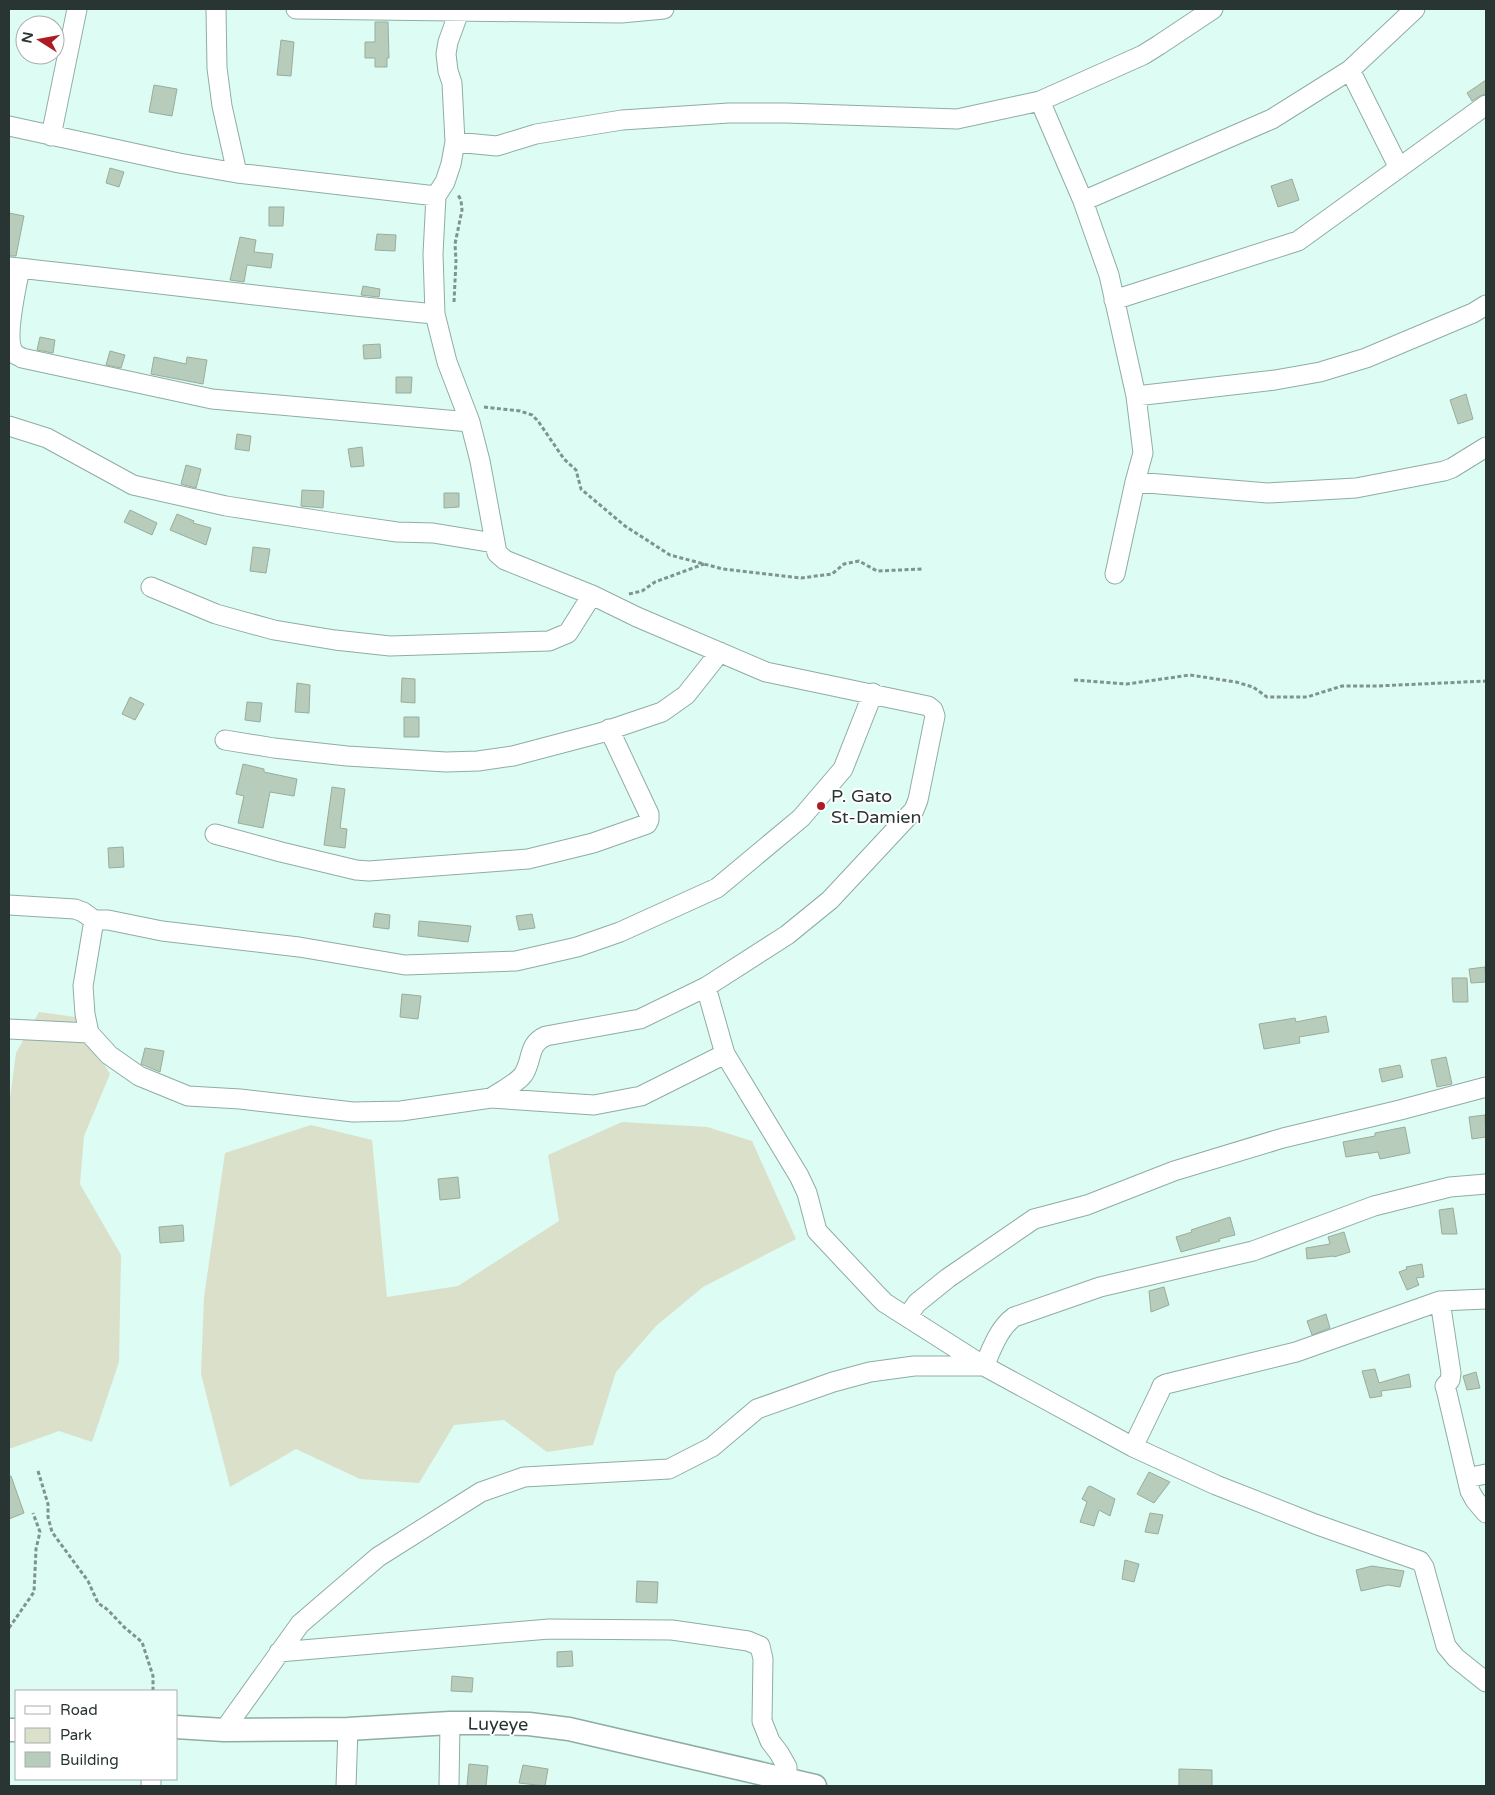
<svg xmlns="http://www.w3.org/2000/svg" width="1495" height="1795" viewBox="0 0 1495 1795" font-family="'Varela Round',sans-serif">
  <rect width="100%" height="100%" fill="#ddfcf4"/>
  <path fill="#dae0c9" d="M39,1012L75,1017L110,1074L84,1136L80,1184L121,1255L119,1362L92,1442L59,1431L9,1449V1105L16,1053Z
    M622,1122L707,1127L752,1141L796,1239L703,1287L656,1326L616,1372L593,1445L547,1452L504,1420L454,1425L419,1483L360,1479L296,1449L230,1487L201,1374L204,1297L225,1153L311,1125L372,1140L387,1297L458,1286L559,1221L548,1155Z"/>
  <path fill="#b7ccba" stroke="#99ad9c" d="M375,22H388L389,58H387V67H375V58H365V42H375Z
    M281,40L294,42L291,76L277,75Z
    M1486,80V94L1480,96L1472,101L1467,93Z
    M154,85L177,89L172,116L149,112Z
    M110,168L124,172L119,187L106,183Z
    M1292,179L1299,200L1278,207L1271,186Z
    M269,207H284L283,226H269Z
    M9,213L24,216L16,256H9Z
    M377,234L396,235L395,251L375,250Z
    M240,237L256,240L254,252L273,254L271,268L247,265L244,282L230,280Z
    M363,286L380,289L379,297L361,295Z
    M40,337L55,340L53,353L37,350Z
    M380,344L381,358L364,359L363,345Z
    M110,351L125,355L121,368L106,365Z
    M154,357L186,364L187,357L207,360L203,384L151,374Z
    M396,377H412L411,393H396Z
    M1466,394L1473,419L1458,424L1450,400Z
    M237,434L251,436L249,451L235,449Z
    M362,447L364,466L351,467L348,449Z
    M186,465L201,469L196,488L181,484Z
    M302,490L324,491L323,508L301,506Z
    M444,493H459V507L444,508Z
    M130,510L157,523L152,535L124,522Z
    M177,514L194,521L193,523L211,528L206,545L170,530Z
    M253,547L270,549L266,573L250,571Z
    M402,678L415,679V703L401,702Z
    M297,683L310,685L309,713L295,712Z
    M130,697L144,704L135,720L122,714Z
    M247,702L262,703L260,722L245,720Z
    M404,717H419V737H404Z
    M243,764L264,769V772L297,779L294,796L270,792L263,828L238,823L244,796L236,794Z
    M332,787L345,789L340,828L347,829L345,848L324,845Z
    M123,847L124,867L109,868L108,848Z
    M375,913L390,915L389,929L373,927Z
    M532,914L535,928L519,930L516,916Z
    M419,921L471,926L468,942L418,936Z
    M1485,967L1486,982L1471,983L1469,969Z
    M1452,978H1467L1468,1002H1453Z
    M402,994L421,996L418,1019L400,1017Z
    M1326,1016L1329,1032L1299,1037L1300,1043L1264,1049L1259,1024L1295,1018L1296,1022Z
    M145,1048L164,1051L160,1072L141,1064Z
    M1446,1057L1452,1084L1437,1087L1431,1060Z
    M1400,1065L1403,1077L1382,1082L1379,1069Z
    M1485,1115L1486,1137L1472,1139L1469,1117Z
    M1405,1127L1410,1153L1380,1159L1378,1152L1346,1157L1343,1142L1375,1136V1133Z
    M458,1177L460,1198L440,1200L438,1179Z
    M1453,1208L1457,1234H1442L1439,1210Z
    M1230,1217L1235,1235L1219,1239L1220,1241L1181,1252L1176,1237L1192,1232L1191,1230Z
    M183,1225L184,1241L160,1243L159,1227Z
    M1344,1232L1350,1252L1334,1257V1256L1307,1259L1306,1248L1330,1244L1328,1237Z
    M1422,1264L1424,1277L1416,1278L1419,1285L1407,1290L1399,1272L1407,1269L1406,1267Z
    M1164,1287L1169,1305L1151,1312L1149,1291Z
    M1326,1314L1330,1328L1312,1335L1307,1321Z
    M1375,1369L1379,1383L1409,1374L1411,1387L1381,1391L1382,1396L1370,1398L1362,1371Z
    M1476,1372L1480,1388L1467,1390L1463,1376Z
    M1149,1472L1170,1482L1154,1503L1137,1494Z
    M11,1476L24,1513L9,1519V1477Z
    M1090,1486L1115,1499L1110,1516L1099,1510L1094,1526L1080,1522L1087,1502L1082,1499L1088,1487Z
    M1150,1513L1163,1515L1158,1534L1145,1532Z
    M1125,1560L1139,1564L1134,1582L1122,1579Z
    M1372,1566L1404,1571L1400,1587L1388,1585L1361,1591L1356,1570Z
    M637,1581L658,1582L657,1603L636,1602Z
    M572,1651L573,1666L557,1667V1652Z
    M452,1676L473,1678L472,1692L451,1691Z
    M469,1764L488,1766L486,1786H467Z
    M523,1765L548,1769L545,1786L519,1783Z
    M1179,1769L1212,1770V1786H1179Z"/>
  <g fill="none" stroke-linecap="round" stroke-linejoin="round">
    <defs>
      <path id="minor" d="M216,9L217,68L222,106L237,173
        M296,9L621,13L664,9
        M459,12L448,42L446,54L448,71L452,83L455,142L451,164L445,182L436,196L433,254L435,314L447,362L470,422L480,461L497,553L505,560L592,595L637,617L766,672L928,706L933,710L935,716L918,800L914,810L830,900L787,935L706,987L640,1019L546,1036C527,1044 533,1061 523,1075C516,1084 501,1091 491,1098
        M1350,70L1399,168
        M1040,101L1083,201L1109,275L1136,396L1143,453L1135,482L1115,574
        M9,126L179,163L237,173L436,196
        M51,136L77,9
        M455,142L497,146L536,134L622,120L729,113H786L957,119L1040,101L1143,55L1159,45L1213,9
        M1083,201L1272,119L1350,70L1415,9
        M9,267C151,282 293,301 435,314
        M20,268C17,285 3,341 15,354C17,356 20,356 22,358L212,399L470,422
        M1114,300L1298,241L1486,105
        M1136,396L1275,380L1320,372L1366,358L1473,313L1486,305
        M9,426L47,438L133,485L226,506L335,523L397,532L433,533L494,543
        M1135,482L1268,493L1356,488L1444,471L1452,468L1486,447
        M151,587L216,614L274,630L335,640L390,646L549,641L568,633L592,595
        M225,740L274,748L347,756L446,762L478,761L513,756L600,733L662,712L686,695L720,652
        M215,834L281,852L356,870L369,871L528,859L593,843L647,824L649,820V814L609,729
        M9,905L75,909L83,912L94,920L83,986L85,1014L89,1033L109,1055L139,1076L188,1096L240,1099L353,1112L401,1111L491,1098L594,1105L641,1096L725,1054
        M94,920H108L162,931L299,947L405,965L516,961L577,947L620,932L717,888L801,818L843,769L873,693
        M706,987L725,1054L799,1176L807,1193L817,1231L878,1296L885,1303L984,1366L1133,1447L1216,1485L1315,1524L1420,1561L1424,1567L1446,1646L1456,1658L1486,1682
        M9,1029L89,1033
        M1440,1301L1451,1373L1450,1380L1445,1386L1446,1389L1470,1491L1475,1500L1486,1513
        M907,1317L917,1303L948,1278L1034,1219L1087,1205L1174,1171L1283,1138L1400,1110L1486,1087
        M1133,1447L1160,1391L1162,1386L1166,1384L1296,1352L1440,1301L1486,1299
        M1467,1478L1486,1474
        M279,1652L549,1629L672,1630L748,1641L760,1646L763,1659L762,1721L770,1741L779,1753L787,1767V1780
        M224,1730L300,1624L378,1557L481,1492L524,1477L669,1469L712,1447L757,1409L833,1382L870,1372L914,1366H984C992,1349 998,1329 1014,1317L1100,1287L1253,1251L1374,1206L1450,1187L1486,1184
        M151,1786V1779
        M346,1786L348,1729
        M449,1786L450,1723"/>
      <path id="tertiary" d="M176,1727L224,1730L348,1729L450,1723H490L529,1724L569,1729L815,1786
        M9,1730H16"/>
    </defs>
    <use href="#minor" stroke="#8faca5" stroke-width="21"/>
    <use href="#tertiary" stroke="#8faca5" stroke-width="25"/>
    <path stroke="#7e948e" stroke-width="3" stroke-dasharray="4 2.5" stroke-linecap="butt" d="M454,302L456,261L455,244L462,210L461,200L458,195
      M484,407L520,411L532,415L538,421L564,459L576,470L581,489L625,526L670,555L723,569L801,578L832,574L844,564L859,561L877,571L922,569
      M629,594L642,591L655,582L704,564
      M1074,680L1127,684L1190,675L1236,682L1253,687L1267,697H1307L1342,686H1377L1486,681
      M38,1471L48,1504V1517L52,1532L88,1581L98,1603L108,1610L124,1627L142,1642L153,1676V1691
      M9,1628L34,1592L36,1549L40,1532L33,1513"/>
    <use href="#minor" stroke="#fff" stroke-width="19"/>
    <use href="#tertiary" stroke="#fff" stroke-width="22"/>
  </g>
  <circle fill="#ae1b22" stroke="#fff" stroke-width="2" cx="821" cy="806" r="5"/>
  <g text-anchor="middle" dominant-baseline="central" stroke-width="4" stroke-linejoin="round" paint-order="stroke">
    <g font-size="18" fill="#293532" stroke="#fff" text-anchor="start">
      <text x="831" y="796">P. Gato<tspan x="831" dy="21">St-Damien</tspan></text>
    </g>
    <g font-size="18" fill="#293532" stroke="#fff">
      <text transform="translate(498 1724) rotate(1)">Luyeye</text>
    </g>
  </g>
  <rect width="1495" height="1795" fill="none" stroke="#293532" stroke-width="20"/>
  <rect x="15" y="1690" width="162" height="90" fill="#ffffff" stroke="#a9aead"/>
  <rect x="25" y="1706" width="25" height="8" fill="#ffffff" stroke="#a9aead"/>
  <text x="60" y="1715" font-size="15" fill="#293532">Road</text>
  <rect x="25" y="1728" width="25" height="15" fill="#dae0c9" stroke="#a9aead"/>
  <text x="60" y="1740" font-size="15" fill="#293532">Park</text>
  <rect x="25" y="1752" width="25" height="15" fill="#b7ccba" stroke="#a9aead"/>
  <text x="60" y="1765" font-size="15" fill="#293532">Building</text>
  <g transform="translate(40 40) rotate(281)"><circle r="24" fill="#ffffff" stroke="#a9aead"/>
  <path d="M0-4L9 19L0 12L-9 19Z" fill="#ae1b22"/>
  <text y="-8" font-size="14" font-weight="bold" text-anchor="middle" fill="#293532">N</text>
  </g>
</svg>
